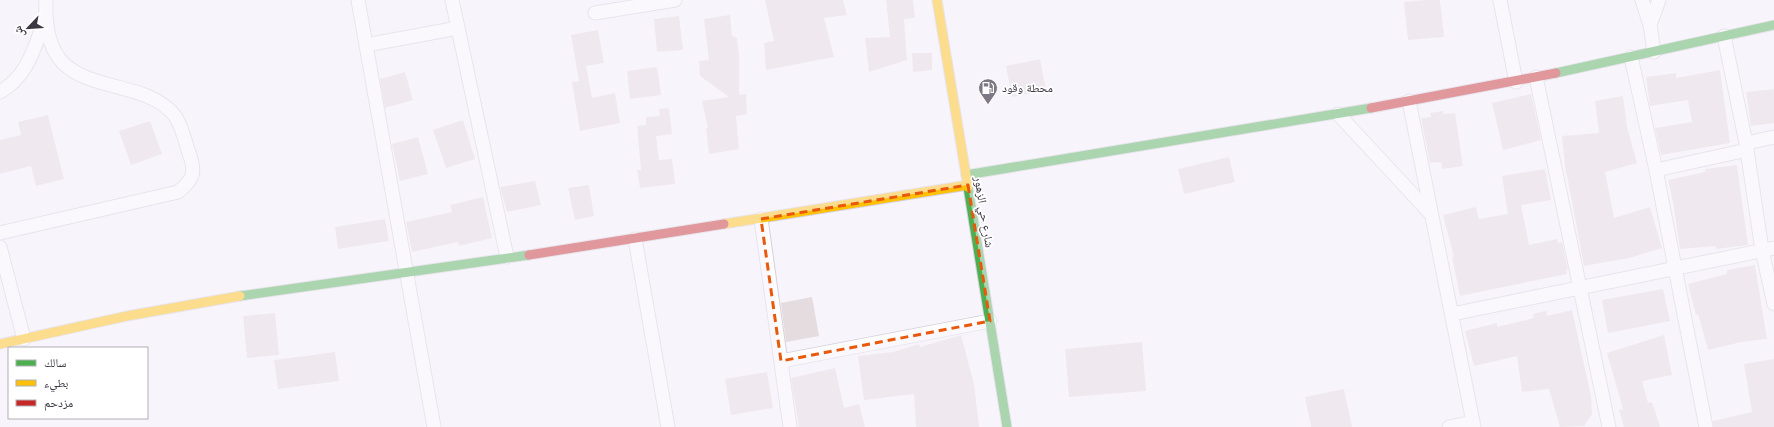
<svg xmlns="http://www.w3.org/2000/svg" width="1774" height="427" viewBox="0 0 1774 427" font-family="'Fira Sans','Noto Naskh Arabic',sans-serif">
  <rect width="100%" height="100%" fill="#f7f4fb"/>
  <path fill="#e5dcdf" d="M765,0H843L847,15L824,18L834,57L766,70L764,43L774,41Z
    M886,0H913L915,18L904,19L907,60L869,72L865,38L890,37Z
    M1425,0H1440L1444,37L1408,40L1404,2Z
    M730,15L732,36L737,38L739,56V95L746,94L747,114L736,116L739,149L709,154L706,128H708L702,101L729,97L700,76L699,61L709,60L704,19Z
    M679,16L683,50L657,52L654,19Z
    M598,30L604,63L586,66L592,98L615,93L620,123L580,131L572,82L579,81L571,35Z
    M912,53H932V70L913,72Z
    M1040,59L1046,90L1012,97L1006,66Z
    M657,67L661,95L630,99L627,71Z
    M1720,70L1730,143L1661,155L1655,128L1692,122L1688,100L1650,106L1646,77L1676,73V78Z
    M405,72L413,100L385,108L380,79Z
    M1774,89V123L1751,126L1746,92Z
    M1531,94L1541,140L1503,150L1492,103Z
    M1623,96L1627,127L1637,163L1605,172L1614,218L1650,207L1662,248L1629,258L1584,266L1567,175H1566L1562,136L1599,133L1595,101Z
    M669,108L672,134L656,136L659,160L672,159L675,184L640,188L637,170H641L637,126L646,125V117L660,116L659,109Z
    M1443,111V114L1455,113L1463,166L1442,169L1441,162L1430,163L1421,118L1431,117L1430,113Z
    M48,115L64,179L36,186L31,166L0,174V140L21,135L18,122Z
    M463,120L475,159L446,168L433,130Z
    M150,121L162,154L131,165L119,131Z
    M418,137L428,174L400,181L392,144Z
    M1229,157L1235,182L1184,194L1178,169Z
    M1737,165L1748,245L1716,249L1715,246L1680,249L1673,202L1668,180L1705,172V169Z
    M1545,169L1551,200L1521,205L1529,245L1557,239L1558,243L1562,242L1568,269L1566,270L1567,274L1460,296L1452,257H1454L1443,215L1476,207L1479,219L1508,214L1502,176Z
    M535,181L541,205L507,212L500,187Z
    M589,185L594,216L575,220L568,188Z
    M483,197L492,238L459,246L458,242L412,252L406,222L452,212L450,205Z
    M385,219L389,241L338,249L335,227Z
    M1755,265L1767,339L1741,342L1708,350L1698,314L1696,315L1688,284L1727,274V270Z
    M1663,289L1670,321L1608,333L1602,300Z
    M812,297L819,336L786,342L781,303Z
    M1572,310L1591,396L1592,414L1584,426L1560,427L1549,389L1522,392L1517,356L1474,366L1465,331L1497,323V327L1534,318L1533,314L1546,311L1547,316Z
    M275,313L279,355L247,358L243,316Z
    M961,335L974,384L979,427H916L914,394L864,400L858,356L893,352L919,344L920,347Z
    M1664,335L1672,375L1642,381L1648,403L1652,402L1660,427H1624L1619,410L1623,409L1607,353Z
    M1142,342L1146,391L1069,397L1065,349Z
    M335,352L339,381L278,389L274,360Z
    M1774,359V427H1714L1713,421L1752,412L1744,364Z
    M835,368L844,408L859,404L865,427H799L791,378Z
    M767,372L773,408L731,415L725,379Z
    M1344,389L1352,427H1311L1305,397Z"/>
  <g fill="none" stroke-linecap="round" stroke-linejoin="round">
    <defs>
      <path id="street" d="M358,0L434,427
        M452,0L507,257
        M1500,0L1516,82
        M1642,0L1650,25L1654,52
        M595,13L675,0
        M1650,25L1659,0
        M1724,36L1746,143L1762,250L1774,304
        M366,45L458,28
        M1631,57L1656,170L1706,427
        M1536,77L1609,427
        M0,92C28,76 34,48 45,20
        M1409,101L1474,427
        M1338,114L1430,213
        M1746,143L1774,137
        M1656,170L1747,150
        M761,219L790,427
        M0,233L178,192C194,179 196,172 189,153C185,141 182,126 175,116C148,82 93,92 63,63C47,46 45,22 46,0
        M635,239L668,427
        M0,247L24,339
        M1452,314L1774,248
        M781,361L990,321
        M1449,427L1473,422"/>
      <path id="fast" d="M1556,73L1774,25
        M966,175L1371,108
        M968,187L1007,427
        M240,296L529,255"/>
      <path id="slow" d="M937,0L968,187
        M724,224L968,185
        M0,344L127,316L240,296"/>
      <path id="jam" d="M1371,108L1556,73
        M529,255L724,224"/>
    </defs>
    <use href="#street" stroke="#d5d1db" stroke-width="15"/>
    <use href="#fast" stroke="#d5d1db" stroke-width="11"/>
    <use href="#slow" stroke="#d5d1db" stroke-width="11"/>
    <use href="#jam" stroke="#d5d1db" stroke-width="11"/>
    <use href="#street" stroke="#fefdfe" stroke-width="13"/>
    <use href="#fast" stroke="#4caf50" stroke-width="9"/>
    <use href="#slow" stroke="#ffc107" stroke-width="9"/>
    <use href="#jam" stroke="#c62828" stroke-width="9"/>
  </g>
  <path d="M0 0H1774V427H0ZM968,185L990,321L781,361L761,219Z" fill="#f7f4fb" fill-opacity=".55" fill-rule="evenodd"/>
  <path fill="none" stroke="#e8590c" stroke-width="3" stroke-dasharray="8 5" stroke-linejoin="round" d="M968,185L990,321L781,361L761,219Z"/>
  <defs>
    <symbol id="fuel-pin" viewBox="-11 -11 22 30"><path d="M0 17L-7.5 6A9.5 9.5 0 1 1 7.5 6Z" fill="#7d7883" stroke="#fff"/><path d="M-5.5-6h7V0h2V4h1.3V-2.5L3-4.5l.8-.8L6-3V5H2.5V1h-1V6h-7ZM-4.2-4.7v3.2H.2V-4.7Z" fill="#fff"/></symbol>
  </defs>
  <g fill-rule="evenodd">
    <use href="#fuel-pin" x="977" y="77" width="22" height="30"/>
  </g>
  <g text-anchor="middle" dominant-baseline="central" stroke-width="3.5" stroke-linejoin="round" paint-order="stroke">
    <g font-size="12" fill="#3b3642" stroke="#fff" text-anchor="start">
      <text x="1002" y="88">محطة وقود</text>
    </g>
    <g font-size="12" fill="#3b3642" stroke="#fff">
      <text transform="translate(984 212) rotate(81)">شارع حي الزهور</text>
    </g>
  </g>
  <rect x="8" y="347" width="140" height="72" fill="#ffffff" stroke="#b1afb3"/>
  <rect x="16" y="360" width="20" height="6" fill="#4caf50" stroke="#b1afb3"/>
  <text x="44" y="367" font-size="12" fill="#3b3642">سالك</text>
  <rect x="16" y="380" width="20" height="6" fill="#ffc107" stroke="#b1afb3"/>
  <text x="44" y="387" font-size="12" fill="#3b3642">بطيء</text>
  <rect x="16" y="400" width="20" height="6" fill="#c62828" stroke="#b1afb3"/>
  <text x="44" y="407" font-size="12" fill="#3b3642">مزدحم</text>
  <g transform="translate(28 28) rotate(245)" stroke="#ffffff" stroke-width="3" paint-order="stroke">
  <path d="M0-3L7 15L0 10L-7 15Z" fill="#3b3642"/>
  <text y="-6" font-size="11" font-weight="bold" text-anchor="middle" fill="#3b3642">ش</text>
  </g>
</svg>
